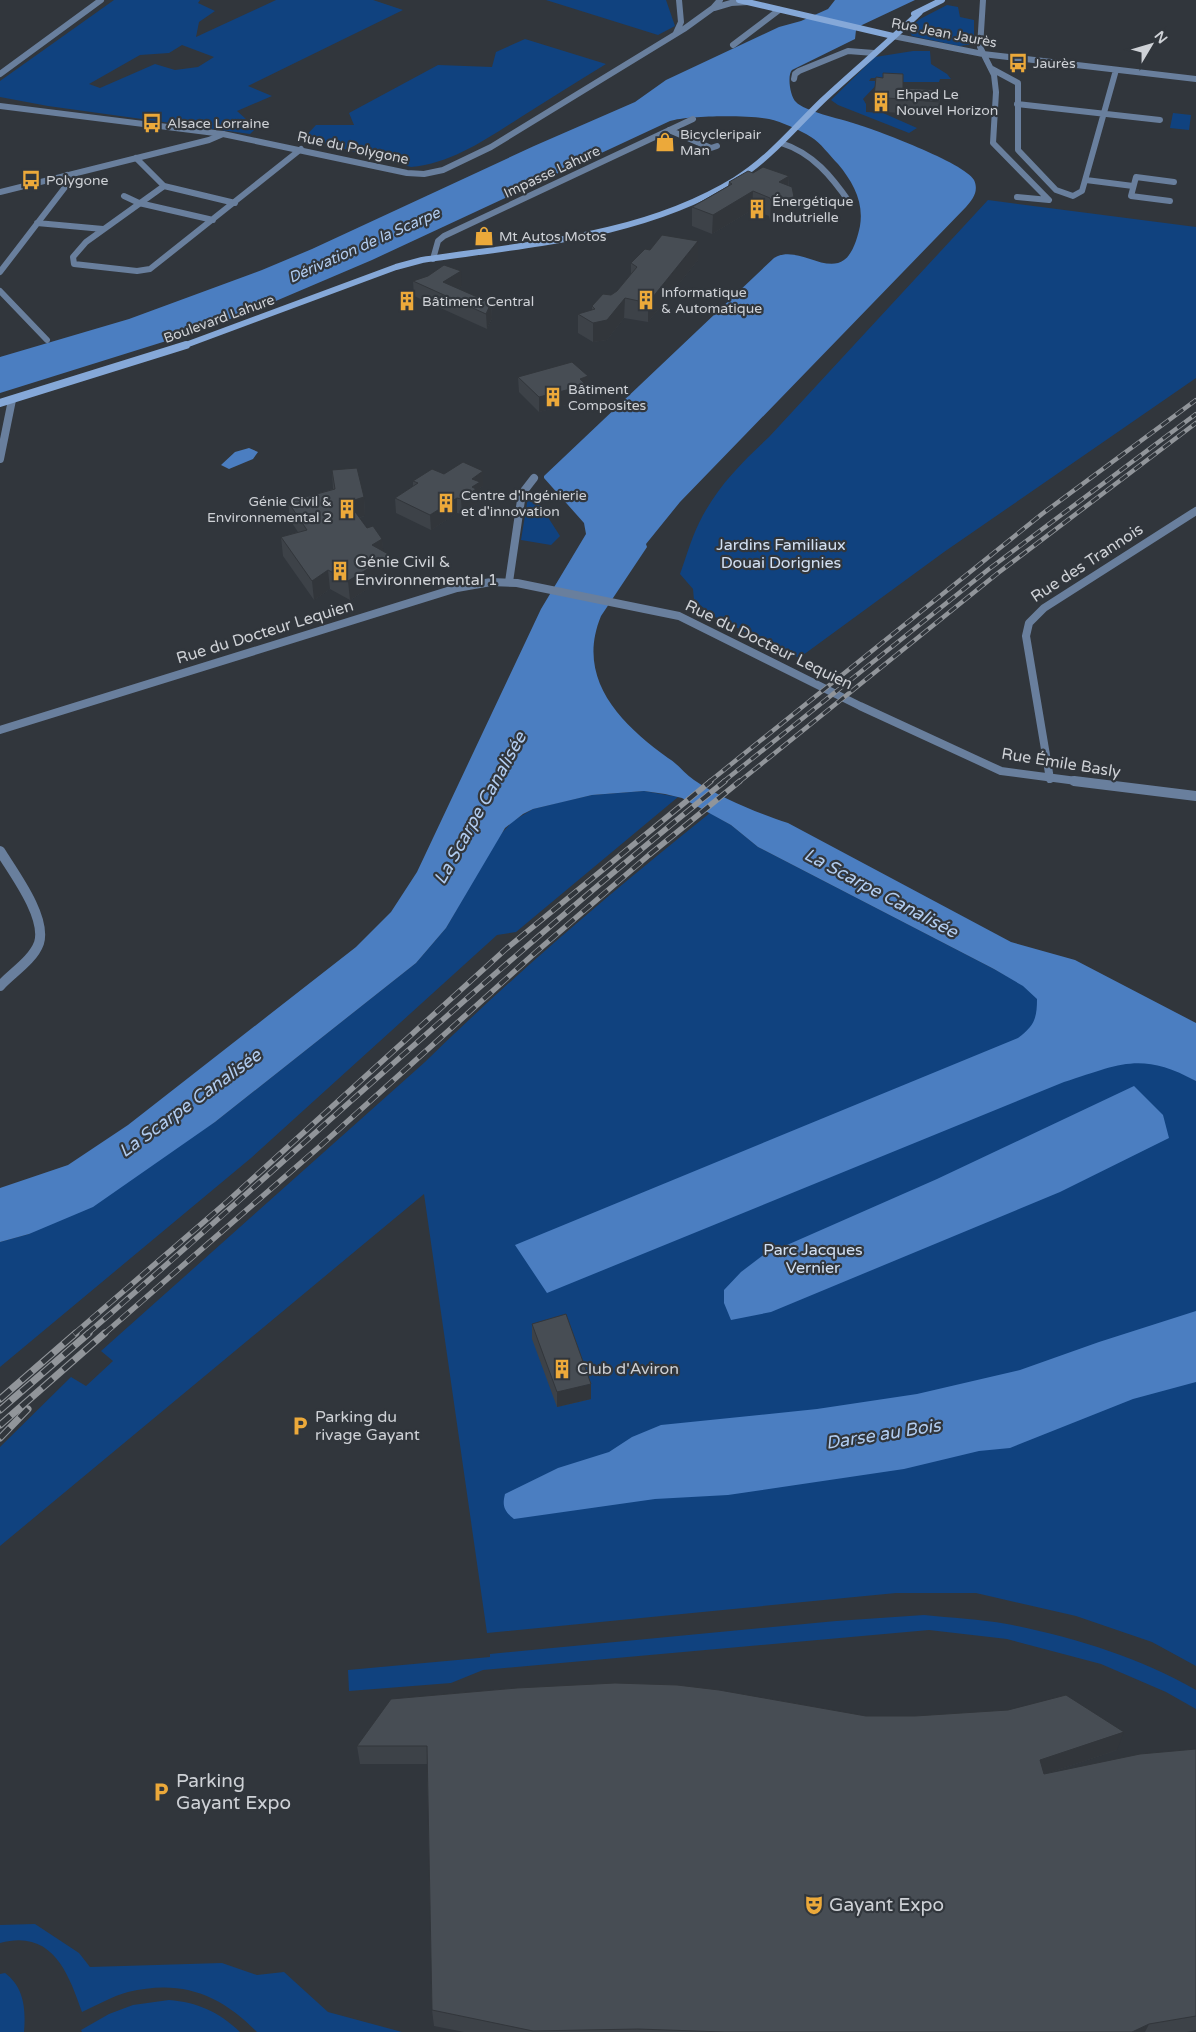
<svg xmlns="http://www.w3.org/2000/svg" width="1196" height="2032" viewBox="0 0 1196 2032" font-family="'Varela Round',sans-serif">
  <rect width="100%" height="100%" fill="#31363c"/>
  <path fill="#10427f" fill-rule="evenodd" d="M114,0H200L198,3L215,11L199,22L196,37L276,0H373L403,10L248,86L272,96L237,111L256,128L250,134L48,106L0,97V81ZM182,45L214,57L198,67L175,70L155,64L100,88L89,84L140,55L169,53Z
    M546,0H666L675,26L658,35Z
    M947,5L958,7L960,17L974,20V44L959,46L912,36L908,29L920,19Z
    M525,39L606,64C577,82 549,99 521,117C486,139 453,163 411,167L304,138L316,125H354L349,113L438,65L492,67L496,52Z
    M913,51H930L931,64L947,74L951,79H940L939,82H901L900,78H871L869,81H880L863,99L866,104V112L883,113L917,128L909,133L838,105L831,100L875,57Z
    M1173,113L1191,115L1189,130L1170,128Z
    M988,200L1196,227V378L944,552L799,658L715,617L694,600L693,589L680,574C686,558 691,539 699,523C716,488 741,463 769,437Z
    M533,494L560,536L551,545L521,540L528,497Z
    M644,791L678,797L516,932L497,935L251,1158L0,1367V1242L29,1234L215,1122L416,963L446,928L499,836L513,821L533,809L561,802L592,795Z
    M710,813L731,825L758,847L994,969L1196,1081V1666L1152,1642L1076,1616L976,1593H896L487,1633L424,1194L0,1546V1447L71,1377L86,1386L113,1361L101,1351L425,1062C515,974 611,892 710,813Z
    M924,1615C951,1618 980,1619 1007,1624C1072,1637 1139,1657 1196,1690V1709L1166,1692L1101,1664L1007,1639L929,1630L483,1670L451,1683L349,1691L348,1670L490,1657V1654L836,1621Z
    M35,1924L79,1953L90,1967L222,1963L257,1975L284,1972L328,2012L402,2032H257C220,1994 181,1979 128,1992C113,1996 97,2005 82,2012C68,1972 52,1929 0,1943V1925Z
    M5,1973C24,1987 26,2009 24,2032H0V1974Z
    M169,2000C197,2002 219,2012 240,2032H82L81,2030L109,2014L133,2005Z"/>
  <path fill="#4b7ec1" d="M835,0H915L862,25L856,30L855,39L792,70C787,75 790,97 796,102C804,111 841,119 853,123C874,129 965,163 974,180C979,191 973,199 966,207L680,502L646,544L647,547L601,616C575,679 621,724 668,758C678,764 685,774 694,780C720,798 758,813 788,823L1011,942L1075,960L1196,1023V1081C1141,1051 1120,1064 1064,1082L547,1293L515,1245L1018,1038C1034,1026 1037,1019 1037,999L1023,986L994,969L758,847L731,825L682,798L665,794L644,791L592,795L533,809L523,814L505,828L446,928L416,963L215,1122L93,1207L29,1234L0,1242V1188L68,1165L128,1125L356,947L391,912L417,872L541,609L586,534L584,523L544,478V476L774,258C796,244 825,274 844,260C853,254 858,236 860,226C864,202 853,182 838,164C829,155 821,143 811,137C800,130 782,122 769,119C749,115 689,115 670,121L372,260L257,309L195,332L0,393V357L129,319L262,270L312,249L534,146L635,102L666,80L779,27L801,21L828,9Z
    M249,448L258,452L253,459L229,469L221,465L235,452Z
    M1134,1086L1163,1115L1169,1138L1060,1192L771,1312L731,1320L724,1303V1290L741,1272L762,1256L937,1179Z
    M1196,1311V1382L1133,1399L1010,1448L979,1451L904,1469L728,1495L655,1499L514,1519C504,1511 502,1506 505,1494L558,1468L609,1452L632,1437L661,1425L817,1409L917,1394L1020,1370L1099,1342Z"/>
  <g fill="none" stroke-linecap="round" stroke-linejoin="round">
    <path stroke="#697f9d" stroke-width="6" d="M983,0L980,47L994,75L996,92L993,143L1049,200L1017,197
      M893,36L983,54L1196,79
      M733,45L779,10
      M992,69L1018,83V150L1056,190L1073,196L1082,191L1116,70
      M0,74L101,0
      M794,79L795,74L799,71L848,51L874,53
      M1017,104L1160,120
      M0,106L223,134
      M669,130L711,148L717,146
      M781,143C813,153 832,177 850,203
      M136,158L164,186L235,203
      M1086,180L1133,186
      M164,186L86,242L73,257L74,264L137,271L150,269L301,149
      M124,196L139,203L213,220
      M1170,201L1131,196L1136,177L1174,182
      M37,223L103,229
      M433,259L438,241L444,236L693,119
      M0,272L69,182L70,179L67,175
      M0,291L47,340"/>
    <path stroke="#697f9d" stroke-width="8" d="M0,459L12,400
      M509,582L521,500L524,491L534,478"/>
    <path stroke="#697f9d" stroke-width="10" d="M0,851C13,872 47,917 39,943C33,960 12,973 0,986"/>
    <path stroke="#697f9d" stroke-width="6" d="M714,8L731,3L748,2
      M676,33L681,22L679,0
      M0,192L209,140L223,134L407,173L424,174L443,170L491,147L684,29L713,8L720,0"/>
    <path stroke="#697f9d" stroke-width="8" d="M0,730L457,588L491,582L517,583L679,616L860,706L1001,771L1084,782
      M1050,779L1026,636L1029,623L1044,608L1196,511"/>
    <path stroke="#697f9d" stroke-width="10" d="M1074,781L1196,796"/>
    <path stroke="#85a8d8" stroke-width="6" d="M739,0L893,36
      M914,14L942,0
      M183,346L396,267L422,260C528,244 642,237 735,180C769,159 794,128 822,101C854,71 888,43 920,12"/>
    <path stroke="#85a8d8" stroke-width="8" d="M0,403L186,345"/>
    <defs>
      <path id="rail-far2" d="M709,782L1042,514L1196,400
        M723,782L989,569L1196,414
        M739,782L998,573L1196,423"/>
      <path id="rail-far1" d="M74,1334L228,1201L507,948L711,781
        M87,1334C300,1150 505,957 725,781
        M104,1334L318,1148L536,952L649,855L740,781"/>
      <path id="rail" d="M0,1399L76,1333
        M0,1410L89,1333
        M0,1425L105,1333
        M0,1438L28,1409"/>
    </defs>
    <use href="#rail-far2" stroke="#91959a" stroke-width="4.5"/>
    <use href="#rail-far1" stroke="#91959a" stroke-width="5.5"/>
    <use href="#rail" stroke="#91959a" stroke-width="7"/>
    <use href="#rail-far2" stroke="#31363c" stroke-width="3" stroke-dasharray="9" stroke-linecap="butt"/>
    <use href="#rail-far1" stroke="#31363c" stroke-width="4" stroke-dasharray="11" stroke-linecap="butt"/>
    <use href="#rail" stroke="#31363c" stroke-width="5" stroke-dasharray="14" stroke-linecap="butt"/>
  </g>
  <path fill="#3d4248" d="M883,73L903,90L940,102L939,116L873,111L876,77L883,78Z
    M753,173L789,176V186L794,197L793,216L770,220L769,216L752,210L712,234L692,226V207L728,186L729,182Z
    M698,260L648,322L624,318L607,340L593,342L578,333V314L592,310V306L611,295L617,291L631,274V263Z
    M413,281L462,286L457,289L491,303L492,318L487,329L414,296Z
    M588,376V391L586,392V400L539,412L519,392L518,377Z
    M332,470L364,497L365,516L359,518L367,528L382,539L383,552L391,574L350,600L330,589L314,600L283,556L281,537L298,532L290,520L288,502L333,489Z
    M483,471V486L480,488L481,497L477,500V504L462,514L457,513L431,530L396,513L395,498L413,486V481L444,474Z
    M532,1324L591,1399L557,1407L532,1339Z
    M866,1716L1117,1750L1049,1773L1196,1749V2030L1187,2032H464L434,2026L432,2010L427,1764H360L357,1746Z"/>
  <path fill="#32363b" d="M789,176L788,194L794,197L793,216L770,220L771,201L779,182Z
    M753,191L752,210L712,234L713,215Z
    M698,241V260L648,322V303Z
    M461,271L462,286L446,296L443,282Z
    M625,298L624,318L607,340L593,342V323Z
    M491,303L492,318L487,329L486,314Z
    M588,376V391L586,392V400L539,412V397L580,379Z
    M483,471V486L480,488L481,497L477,500V504L462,514L461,499L472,479Z
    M364,497L365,516L349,520L348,502Z
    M457,498V513L431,530L430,515Z
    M382,539L384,558L372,545Z
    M390,555L391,574L350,600L348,581Z
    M328,570L330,589L314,600L312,581Z
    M591,1384V1399L557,1407V1392Z
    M1124,1732L1117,1750L1034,1778L1040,1760Z
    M1149,2024L1145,2032H1132Z"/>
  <path fill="#474d54" stroke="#32363b" d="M883,73L903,74V94V88L941,90L940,102L874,97L876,77L883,78Z
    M763,167L789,176L779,182L792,187L794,197L771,201L770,198L753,191L713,215L692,207L732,184L729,182L748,171L753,173Z
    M662,235L698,241L648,303L625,298L607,320L593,323L578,314L595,309L592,306L603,294L611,295L617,291L637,267L631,263L645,249L650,250Z
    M444,265L461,271L443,282L491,303L486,314L413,281L428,276Z
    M572,362L588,376L580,379L586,385L539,397L518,377Z
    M463,462L483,471L472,479L480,482L472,487L476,489L461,499L457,498L430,515L395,498L418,483L413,481L432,469L444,474Z
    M357,468L364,497L348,502L367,528L373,526L382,539L372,545L390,555L348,581L328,570L312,581L281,537L307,530L288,502L335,489L332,470Z
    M566,1314L591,1384L557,1392L532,1324Z
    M615,1683L677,1685L719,1690L866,1716H915L1008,1710L1066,1695L1124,1732L1040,1760L1044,1774L1140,1754L1196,1749V2016L1149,2024L1132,2032H724L638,2029L533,2031L432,2010L427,1746H357L391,1699L517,1688Z"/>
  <defs>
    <symbol id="bus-bare" viewBox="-9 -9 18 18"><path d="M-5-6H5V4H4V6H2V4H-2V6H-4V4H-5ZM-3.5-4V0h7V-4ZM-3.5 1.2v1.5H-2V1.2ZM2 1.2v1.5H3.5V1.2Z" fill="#eca93a" stroke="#31363c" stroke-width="2.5" paint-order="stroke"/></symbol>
    <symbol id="building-bare" viewBox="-9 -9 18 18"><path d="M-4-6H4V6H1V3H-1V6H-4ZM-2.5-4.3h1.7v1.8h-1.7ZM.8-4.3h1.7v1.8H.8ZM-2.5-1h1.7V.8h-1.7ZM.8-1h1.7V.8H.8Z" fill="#eca93a" stroke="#31363c" stroke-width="2.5" paint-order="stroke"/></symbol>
    <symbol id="shop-bare" viewBox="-9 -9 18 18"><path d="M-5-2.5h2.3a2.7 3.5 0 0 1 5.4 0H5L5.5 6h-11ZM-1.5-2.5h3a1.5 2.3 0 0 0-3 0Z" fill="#eca93a" stroke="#31363c" stroke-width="2.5" paint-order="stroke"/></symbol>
    <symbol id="parking-bare" viewBox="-9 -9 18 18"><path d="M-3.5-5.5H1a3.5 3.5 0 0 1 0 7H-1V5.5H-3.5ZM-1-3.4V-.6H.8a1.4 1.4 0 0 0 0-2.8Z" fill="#eca93a" stroke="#31363c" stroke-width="2.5" paint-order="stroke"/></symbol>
    <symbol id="theatre-bare" viewBox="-9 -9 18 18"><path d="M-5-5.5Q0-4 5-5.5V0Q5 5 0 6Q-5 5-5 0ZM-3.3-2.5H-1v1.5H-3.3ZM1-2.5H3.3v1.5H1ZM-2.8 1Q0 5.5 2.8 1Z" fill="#eca93a" stroke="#31363c" stroke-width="2.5" paint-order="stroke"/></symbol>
  </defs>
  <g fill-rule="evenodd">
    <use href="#bus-bare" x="1004" y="49" width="28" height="28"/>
    <use href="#building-bare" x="867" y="88" width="28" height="28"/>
    <use href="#bus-bare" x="138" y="109" width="28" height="28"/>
    <use href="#shop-bare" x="651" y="128" width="28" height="28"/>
    <use href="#bus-bare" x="17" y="166" width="28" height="28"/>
    <use href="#building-bare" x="743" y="195" width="28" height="28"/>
    <use href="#shop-bare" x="470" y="222" width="28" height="28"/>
    <use href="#building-bare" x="632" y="286" width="28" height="28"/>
    <use href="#building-bare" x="393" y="287" width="28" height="28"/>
    <use href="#building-bare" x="539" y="383" width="28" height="28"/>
    <use href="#building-bare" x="432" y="489" width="28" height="28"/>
    <use href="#building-bare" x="333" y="495" width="28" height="28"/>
    <use href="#building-bare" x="326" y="557" width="28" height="28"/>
    <use href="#building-bare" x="548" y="1355" width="28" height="28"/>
    <use href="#parking-bare" x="286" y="1412" width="28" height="28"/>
    <use href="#parking-bare" x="147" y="1778" width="28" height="28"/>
    <use href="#theatre-bare" x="800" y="1891" width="28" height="28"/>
  </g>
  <g text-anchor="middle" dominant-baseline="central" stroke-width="4.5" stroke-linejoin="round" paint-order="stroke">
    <g font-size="14" fill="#ced1d6" stroke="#31363c">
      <text transform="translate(944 33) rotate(11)">Rue Jean Jaurès</text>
      <text transform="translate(353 148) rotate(12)">Rue du Polygone</text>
      <text transform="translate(552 172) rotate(-25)">Impasse Lahure</text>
      <text transform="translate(219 319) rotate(-20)">Boulevard Lahure</text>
    </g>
    <g font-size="14" fill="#ced1d6" stroke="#31363c" text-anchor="start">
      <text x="1033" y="63">Jaurès</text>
      <text x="896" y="94">Ehpad Le<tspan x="896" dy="16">Nouvel Horizon</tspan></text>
      <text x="167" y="123">Alsace Lorraine</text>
      <text x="680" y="134">Bicycleripair<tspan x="680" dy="16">Man</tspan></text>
      <text x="46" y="180">Polygone</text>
      <text x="772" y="201">Énergétique<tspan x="772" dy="16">Indutrielle</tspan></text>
      <text x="499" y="236">Mt Autos Motos</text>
      <text x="661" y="292">Informatique<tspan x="661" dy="16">&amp; Automatique</tspan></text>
      <text x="422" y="301">Bâtiment Central</text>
      <text x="568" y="389">Bâtiment<tspan x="568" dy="16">Composites</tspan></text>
      <text x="461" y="495">Centre d'Ingénierie<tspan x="461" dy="16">et d'innovation</tspan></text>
      <text x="332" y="501" text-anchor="end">Génie Civil &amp;<tspan x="332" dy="16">Environnemental 2</tspan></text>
    </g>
    <g font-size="15" font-style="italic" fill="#b1ccf0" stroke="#31363c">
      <text transform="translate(364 245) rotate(-24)">Dérivation de la Scarpe</text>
    </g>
    <g font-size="16" fill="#d2e0f3" stroke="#31363c">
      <text x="781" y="545">Jardins Familiaux<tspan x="781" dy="18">Douai Dorignies</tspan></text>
      <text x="813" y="1250">Parc Jacques<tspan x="813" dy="18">Vernier</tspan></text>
    </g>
    <g font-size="16" fill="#ced1d6" stroke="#31363c" text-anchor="start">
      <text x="355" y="562">Génie Civil &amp;<tspan x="355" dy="18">Environnemental 1</tspan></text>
      <text x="577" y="1369">Club d'Aviron</text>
      <text x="315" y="1417">Parking du<tspan x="315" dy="18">rivage Gayant</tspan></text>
    </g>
    <g font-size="16" fill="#ced1d6" stroke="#31363c">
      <text transform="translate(1087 563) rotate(-33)">Rue des Trannois</text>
      <text transform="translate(265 632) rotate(-17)">Rue du Docteur Lequien</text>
      <text transform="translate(769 645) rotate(26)">Rue du Docteur Lequien</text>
      <text transform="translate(1061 763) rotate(9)">Rue Émile Basly</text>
    </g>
    <g font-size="18" font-style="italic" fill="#b1ccf0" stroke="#31363c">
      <text transform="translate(480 808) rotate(-61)">La Scarpe Canalisée</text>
      <text transform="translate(881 893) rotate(28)">La Scarpe Canalisée</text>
      <text transform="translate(190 1103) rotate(-36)">La Scarpe Canalisée</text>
      <text transform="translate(883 1434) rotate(-9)">Darse au Bois</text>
    </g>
    <g font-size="19" fill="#ced1d6" stroke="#31363c" text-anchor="start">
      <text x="176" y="1781">Parking<tspan x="176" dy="22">Gayant Expo</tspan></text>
      <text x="829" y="1905">Gayant Expo</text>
    </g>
  </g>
  <g transform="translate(1151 45) rotate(52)" stroke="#31363c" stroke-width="4" paint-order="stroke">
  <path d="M0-4L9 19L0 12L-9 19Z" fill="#ced1d6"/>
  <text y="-8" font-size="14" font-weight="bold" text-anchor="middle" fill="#ced1d6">N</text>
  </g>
</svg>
